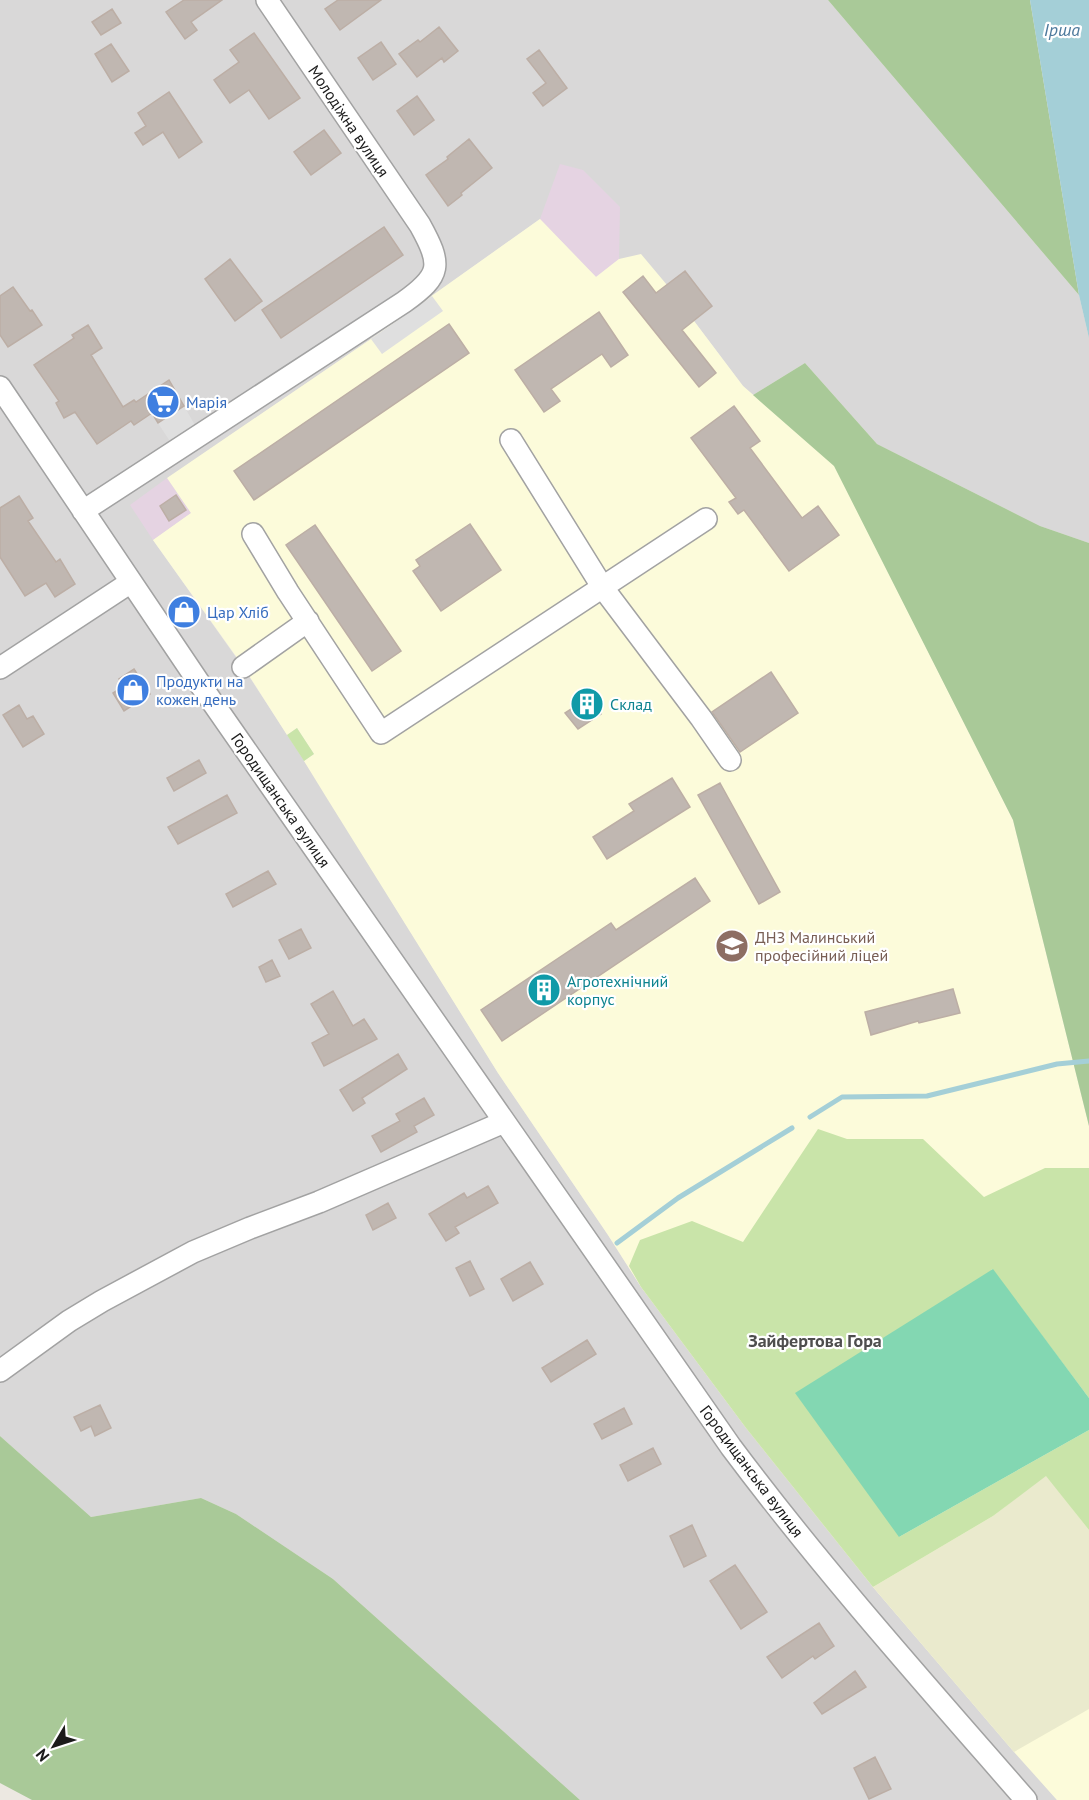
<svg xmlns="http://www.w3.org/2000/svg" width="1089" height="1800" viewBox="0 0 1089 1800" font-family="'PT Sans',sans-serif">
  <rect width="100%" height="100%" fill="#ece8e1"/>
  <path fill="#d9d8d8" d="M0,0H828L1079,295L1089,338V543L1040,526L877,444L805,363L753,395L743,386L694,321L684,271L667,285L619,259L540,219L371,339L168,478L191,513L153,540L243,667L314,776L498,1073L608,1235L641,1287L873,1587L1057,1800H580L333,1579L236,1514L201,1498L91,1517L0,1436Z"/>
  <path fill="#e5d3e2" d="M560,164L583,170L620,207L619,259L596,277L540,219Z
    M167,478L191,513L153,540L130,505Z"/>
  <path fill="#fcfbda" d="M540,219L596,277L619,259L641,254L667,285L685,271L712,306L694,321L743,386L834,465L1013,820L1089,1126V1800H1057L1014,1752L873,1587L746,1428L641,1287L608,1235L498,1073L328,800L304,761L314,754L297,728L287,735L243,666L153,540L191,513L167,478L371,339Z"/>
  <path fill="#eaeacd" d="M1046,1475L1089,1530V1709L1014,1752L873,1587L993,1516Z"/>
  <path fill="#c9e4a9" d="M297,728L314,754L304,761L287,735Z
    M818,1129L847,1139H923L984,1197L1045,1168H1089V1398L992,1269L899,1537L1089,1430V1530L1046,1476L993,1516L873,1587L746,1428L641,1287L629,1266L640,1240L692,1221L743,1242Z"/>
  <path fill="#a9c998" d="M828,0H1030L1079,295Z
    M805,363L877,444L1040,526L1089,543V1126L1013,820L834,466L753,395Z
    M0,1436L91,1517L201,1498L236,1514L333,1579L580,1800H32L0,1783Z"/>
  <path fill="#83d7b2" d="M993,1269L1089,1398V1430L899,1537L795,1393Z"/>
  <path fill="#dfdfdf" d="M432,296L443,311L382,354L371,339Z
    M184,406L196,427L171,443L158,423Z"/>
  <path fill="#a4cfd7" d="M1030,0H1089V338L1079,295Z"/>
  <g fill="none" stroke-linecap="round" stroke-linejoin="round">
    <path stroke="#a4cfd7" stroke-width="5" d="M810,1117L842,1097L927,1096L1057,1064L1089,1061
      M617,1243L678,1198L792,1128"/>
  </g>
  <path fill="#c0b7b1" stroke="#bcaea5" stroke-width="1.5" d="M184,0H222L191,22L197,30L185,39L166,12Z
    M338,0H381L340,30L325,9Z
    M112,9L121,23L101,35L92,22Z
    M439,27L458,51L444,62L442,58L417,77L399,54L418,40L420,42Z
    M254,33L300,98L269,119L249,90L230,103L214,80L239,62L230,50Z
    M381,42L396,64L373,80L358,58Z
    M111,44L129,71L112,82L95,54Z
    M539,50L567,88L543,106L533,93L546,83L527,59Z
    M169,92L202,142L179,158L163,132L143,145L135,133L146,126L138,113Z
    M417,96L434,120L414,135L397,111Z
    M324,130L341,153L311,175L294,152Z
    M469,139L492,168L461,193L462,195L448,206L426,175L448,159L447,157Z
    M384,227L403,255L281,338L262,310Z
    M230,259L262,301L235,321L205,279Z
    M685,271L712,306L682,330L716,373L699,387L623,292L643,276L656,293Z
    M13,287L30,311L32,310L42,325L8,347L0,335V296Z
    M599,312L628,355L611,367L602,354L551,389L560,401L544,412L515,370Z
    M449,324L469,353L254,500L234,471Z
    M88,325L102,348L91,355L123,407L134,400L136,402L169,380L184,406L158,423L152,413L134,425L131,421L97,444L75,412L64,418L56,403L59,401L34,365L74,338L72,335Z
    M734,406L760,441L750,448L802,518L818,506L839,535L789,571L744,510L738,514L729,502L736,498L691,438Z
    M176,495L186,510L169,521L160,506Z
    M19,496L33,518L28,521L56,562L60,559L75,584L55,597L46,583L25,596L0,557V508Z
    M470,524L501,570L441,611L413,571L420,566L416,560Z
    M315,525L401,651L372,671L286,545Z
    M134,669L150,694L124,711L113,693L124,686L119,679Z
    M771,672L798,713L740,752L712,712Z
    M591,696L601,714L578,729L565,713Z
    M19,705L27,719L33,716L44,734L23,747L3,715Z
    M199,760L206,773L174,791L167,778Z
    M672,778L690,807L607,859L593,837L634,811L629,804Z
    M720,783L780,892L759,904L698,795Z
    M227,795L237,813L178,844L168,827Z
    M268,871L276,884L233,907L226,894Z
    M695,878L710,901L502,1041L481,1010L611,923L616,930Z
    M301,929L311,948L289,959L279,940Z
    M272,960L280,976L266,982L259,967Z
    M953,989L960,1013L919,1023L918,1021L871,1035L865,1012Z
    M333,991L353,1026L364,1019L377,1039L324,1066L312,1043L329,1034L311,1004Z
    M398,1054L407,1069L362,1098L365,1103L353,1111L340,1090Z
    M424,1098L434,1115L414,1126L417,1132L381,1152L372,1136L400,1121L396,1114Z
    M488,1186L498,1203L455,1227L459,1233L446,1241L429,1214L464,1193L467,1198Z
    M388,1203L396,1218L373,1230L366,1215Z
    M470,1261L484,1289L470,1296L456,1268Z
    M530,1262L543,1284L513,1301L501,1279Z
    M587,1340L596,1354L551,1382L542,1368Z
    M100,1405L111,1428L95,1436L91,1426L81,1431L74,1417Z
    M624,1408L632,1424L602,1439L594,1424Z
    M653,1448L661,1464L628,1481L620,1465Z
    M692,1525L706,1556L684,1567L670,1536Z
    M735,1565L767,1612L741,1629L710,1581Z
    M819,1623L834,1646L815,1659L813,1656L782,1678L767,1657Z
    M855,1671L866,1687L822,1714L814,1703Z
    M875,1757L891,1789L869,1799L854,1768Z"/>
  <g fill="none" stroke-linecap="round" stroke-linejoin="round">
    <defs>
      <path id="minor" d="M0,387L206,693L731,1447C823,1570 925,1684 1026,1800
        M511,440L603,588L701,718L730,760
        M83,511L404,302C442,275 442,265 420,225L267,0
        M253,534L288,592L381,733L706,519
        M243,667L308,621
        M0,668L131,582
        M0,1371L69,1321L102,1301L193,1252L250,1228L319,1202L504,1122"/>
    </defs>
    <use href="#minor" stroke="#a2a2a2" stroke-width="24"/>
    <use href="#minor" stroke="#fff" stroke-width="21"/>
  </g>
  <defs>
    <symbol id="supermarket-disc" viewBox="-11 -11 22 22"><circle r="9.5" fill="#3f7fe0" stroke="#fff"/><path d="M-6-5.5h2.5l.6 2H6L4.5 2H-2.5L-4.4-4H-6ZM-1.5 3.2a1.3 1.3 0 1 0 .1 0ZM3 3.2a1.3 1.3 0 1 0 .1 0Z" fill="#fff"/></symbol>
    <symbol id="shop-disc" viewBox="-11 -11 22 22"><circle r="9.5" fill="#3f7fe0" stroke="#fff"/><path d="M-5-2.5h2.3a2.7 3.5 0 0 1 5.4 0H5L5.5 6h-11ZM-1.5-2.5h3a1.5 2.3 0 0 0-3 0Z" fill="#fff"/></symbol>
    <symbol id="building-disc" viewBox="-11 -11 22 22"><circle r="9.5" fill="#0f9aa8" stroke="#fff"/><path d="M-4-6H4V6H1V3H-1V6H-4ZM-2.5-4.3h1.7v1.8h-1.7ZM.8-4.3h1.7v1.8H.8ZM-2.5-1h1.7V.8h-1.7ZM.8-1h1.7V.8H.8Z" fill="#fff"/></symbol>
    <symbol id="university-disc" viewBox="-11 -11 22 22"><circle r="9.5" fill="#8d6e63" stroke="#fff"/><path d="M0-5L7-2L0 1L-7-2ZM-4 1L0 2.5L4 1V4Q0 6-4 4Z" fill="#fff"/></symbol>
  </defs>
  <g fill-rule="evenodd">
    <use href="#supermarket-disc" x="144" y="383" width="38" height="38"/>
    <use href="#shop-disc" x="165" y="593" width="38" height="38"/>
    <use href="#shop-disc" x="114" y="671" width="38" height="38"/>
    <use href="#building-disc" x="568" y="685" width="38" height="38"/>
    <use href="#university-disc" x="713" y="927" width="38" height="38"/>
    <use href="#building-disc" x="525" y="971" width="38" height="38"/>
  </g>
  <g text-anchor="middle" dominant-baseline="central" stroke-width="4.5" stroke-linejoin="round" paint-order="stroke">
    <g font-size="16" fill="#1b1b1b" stroke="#fff">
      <text transform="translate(349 121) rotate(56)">Молодіжна вулиця</text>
      <text transform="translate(281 800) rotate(55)">Городищанська вулиця</text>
      <text transform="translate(752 1471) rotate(53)">Городищанська вулиця</text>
    </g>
    <g font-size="16" fill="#366cbe" stroke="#fff" text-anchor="start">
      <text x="186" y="402">Марія</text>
      <text x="207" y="612">Цар Хліб</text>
      <text x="156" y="681">Продукти на<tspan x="156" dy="18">кожен день</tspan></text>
    </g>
    <g font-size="16" fill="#0d838f" stroke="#fff" text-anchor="start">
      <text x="610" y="704">Склад</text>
      <text x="567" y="981">Агротехнічний<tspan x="567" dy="18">корпус</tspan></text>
    </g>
    <g font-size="16" fill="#785e54" stroke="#fff" text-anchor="start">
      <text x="755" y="937">ДНЗ Малинський<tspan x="755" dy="18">професійний ліцей</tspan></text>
    </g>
    <g font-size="18" font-style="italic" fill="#4c799c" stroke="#fff">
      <text x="1062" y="29">Ірша</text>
    </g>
    <g font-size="18" font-weight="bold" fill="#4e4e4e" stroke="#fff">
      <text x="815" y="1340">Зайфертова Гора</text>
    </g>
  </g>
  <g transform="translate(54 1746) rotate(231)" stroke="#ffffff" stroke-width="4.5" paint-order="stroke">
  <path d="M0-4.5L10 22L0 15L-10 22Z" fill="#1b1b1b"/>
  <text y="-9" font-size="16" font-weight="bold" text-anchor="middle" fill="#1b1b1b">N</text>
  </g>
</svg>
